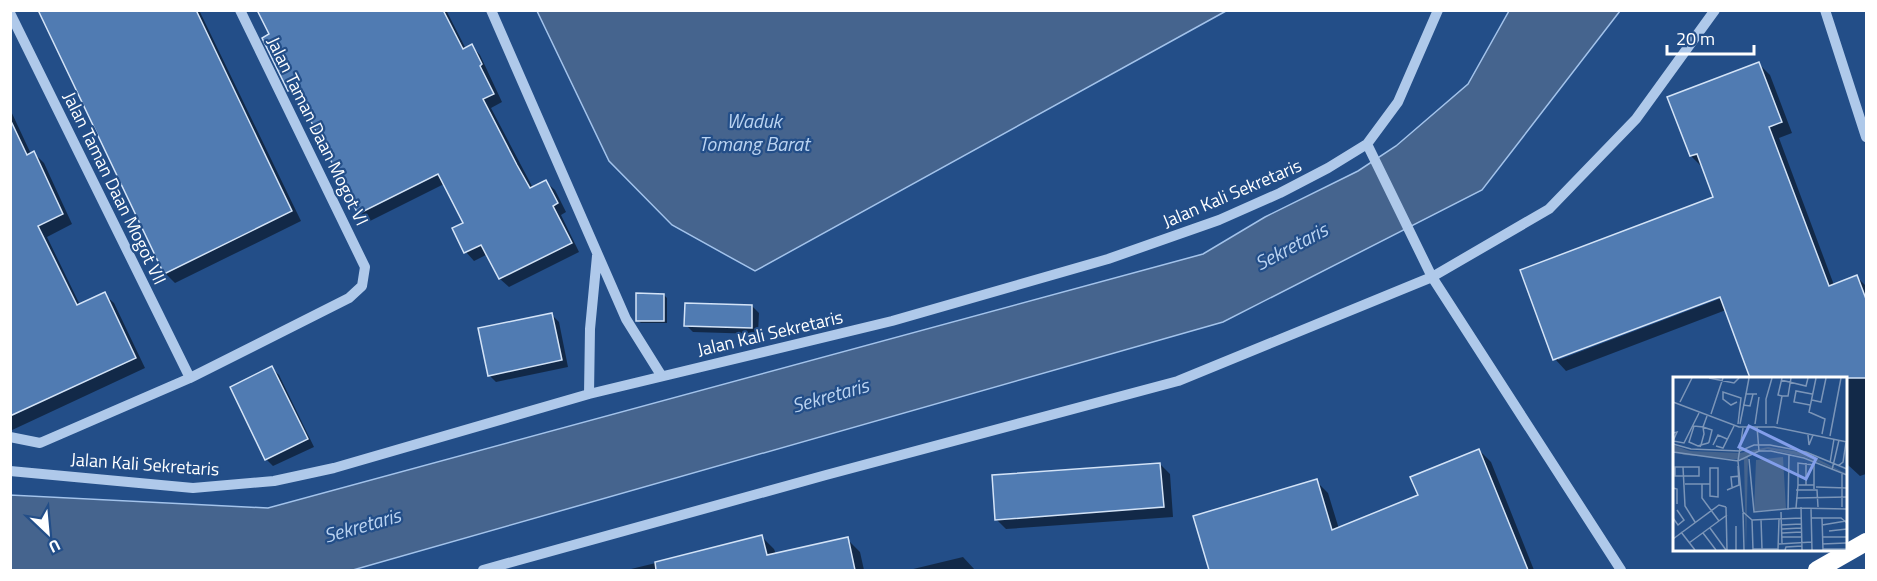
<svg xmlns="http://www.w3.org/2000/svg" width="1877" height="581" viewBox="0 0 1877 581" font-family="'Titillium Web',sans-serif">
  <rect width="100%" height="100%" fill="#234e88"/>
  <path fill="#45648e" stroke="#a3c3eb" stroke-width="1.5" d="M537,11H1226L755,271L672,225L609,161Z
    M1509,11H1620L1482,190L1223,322L353,570H11L10,495L268,508L1203,254L1265,217L1358,171L1396,146L1468,84Z"/>
  <path fill="#0007" fill-rule="evenodd" d="M39,10H199L301,221L175,283L165,273Z
    M259,10H446L466,49L472,46L480,55L502,102L491,108L533,188L546,182L555,190L566,212L561,215L579,252L509,287L500,279L488,254L474,261L466,252L465,223L444,184L368,222L359,213L301,97L297,98L289,90L271,35Z
    M1758,63L1770,75L1792,133L1779,138L1834,285L1857,277L1866,286V474L1860,476L1848,465L1846,458V378H1752L1726,310L1566,371L1555,359L1522,271L1715,198L1702,167L1691,156ZM1726,293L1727,296L1558,360V357Z
    M10,109L31,154L34,153L44,163L72,224L47,237L80,305L104,294L114,303L145,368L10,431Z
    M664,295L667,298V323H641L637,320Z
    M752,306L759,313L758,334L693,332L686,325Z
    M552,315L559,322L568,367L496,382L489,375Z
    M272,368L279,375L314,447L273,466L266,459Z
    M1479,450L1491,462L1534,570H1210L1195,517L1316,481L1328,493L1339,529L1420,496Z
    M1160,464L1170,474L1173,517L1006,529L996,519Z
    M762,537L774,549L776,554L847,539L860,552L864,570H627Z
    M963,557L975,570H909Z"/>
  <path fill="#507bb2" stroke="#d3e3f7" stroke-width="1.5" d="M38,10H196L292,211L164,274Z
    M257,10H443L463,49L472,44L482,64L480,66L494,94L483,99L517,165L530,188L546,180L558,203L553,206L572,243L499,279L481,245L464,253L452,228L463,223L438,174L358,214L294,88L288,91L262,38L269,34Z
    M1759,62L1782,122L1769,127L1829,286L1857,275L1866,299V378H1750L1720,297L1553,360L1520,270L1713,197L1697,154L1690,156L1667,97Z
    M10,119L27,155L34,151L63,214L38,226L77,305L105,292L136,358L10,416Z
    M636,293L664,294V321H636Z
    M685,303L752,305V328L684,326Z
    M552,313L562,360L488,376L478,328Z
    M272,366L308,439L265,460L230,387Z
    M1479,449L1528,570H1209L1193,516L1317,479L1332,530L1418,495L1410,477Z
    M1160,463L1164,507L995,520L992,475Z
    M762,535L767,555L848,537L855,570H656L655,562Z"/>
  <g fill="none" stroke-linecap="round" stroke-linejoin="round">
    <path stroke="#afc9ea" stroke-width="10" d="M491,10L626,319L661,375
      M1825,10L1866,137
      M10,13L190,378
      M1367,144L1432,277L1621,570
      M589,394L590,329L597,256
      M10,437L40,443L190,378L349,298L362,286L365,267L240,10
      M10,471L193,488L274,481L334,468L589,394L892,321L1108,259L1219,220L1280,193L1328,168L1367,144L1398,102L1438,10
      M483,570L826,475L1178,381L1432,277L1549,209L1636,119L1715,10"/>
    <path stroke="#fff" stroke-width="18" d="M1817,570L1866,542"/>
  </g>
  <g text-anchor="middle" dominant-baseline="central" stroke-width="4.5" stroke-linejoin="round" paint-order="stroke">
    <g font-size="18" fill="#fff" stroke="#234e88">
      <text transform="translate(318 131) rotate(64)">Jalan Taman Daan Mogot VI</text>
      <text transform="translate(115 188) rotate(64)">Jalan Taman Daan Mogot VII</text>
      <text transform="translate(1232 193) rotate(-23)">Jalan Kali Sekretaris</text>
      <text transform="translate(770 333) rotate(-13)">Jalan Kali Sekretaris</text>
      <text transform="translate(145 464) rotate(4)">Jalan Kali Sekretaris</text>
    </g>
    <g font-size="20" font-style="italic" fill="#bad3f1" stroke="#234e88">
      <text x="754" y="120">Waduk<tspan x="754" dy="23">Tomang Barat</tspan></text>
      <text transform="translate(1291 246) rotate(-28)">Sekretaris</text>
      <text transform="translate(830 395) rotate(-16)">Sekretaris</text>
      <text transform="translate(362 525) rotate(-16)">Sekretaris</text>
    </g>
  </g>
  <g transform="translate(1673 377)">
    <rect width="174" height="174" fill="#234e88"/>
    <path d="M0,68L17,74L67,76L95,70L133,76L174,97L132,80L94,72L75,79L73,173L71,83L11,78L0,74ZM110,80L113,132L81,134L83,83Z" fill="#45648e"/>
    <path fill="none" stroke="#7b95b8" stroke-width="1.5" d="M36,1L61,6L66,1M76,1L73,17H84M109,1L105,18L109,19M143,1L136,35L152,42L149,57M108,3L133,9L135,1M109,19H115L118,1M139,23L148,25L153,1M0,25L66,50H101L174,65M7,25L19,1M64,25L58,28L50,22V15L68,21L65,47M70,28L77,29L80,17M137,28L121,25L123,14L139,17M38,37L50,1M67,47L73,17M82,47L86,20M93,47V22L99,1M104,47L109,19M84,50L86,74M70,51L65,84L70,135L79,143M0,56L4,55L0,64L11,66L26,36M135,58L136,68L140,58M157,59L168,1M0,67L18,72L67,74L81,68H97L133,75L174,92M40,68L45,58L54,62M43,69L50,71L61,49M27,70L28,68L31,57L30,50L21,49L16,65L25,69L28,68L35,66L36,65L39,53L30,50L34,39M0,75L65,84L86,74H98L131,81L174,98M76,82L81,135L123,131L174,132M133,86V108M157,86L161,62M165,89L170,85L173,65M2,90H26V99H2ZM10,90L12,129L22,145M37,91H45V120L37,119ZM159,93L166,63M169,97V130M12,107H37M29,107V121L46,144M59,110L58,100L67,99M143,110L174,111M0,111L4,112V127M141,112V88L125,86V108H141M54,113L66,108L65,89M123,113H144L145,130M123,121L174,120M53,130L54,173M128,130L129,173M123,131L125,108M138,131L139,173M115,133L116,78M108,135L109,166M70,136L71,173M0,141L5,148L11,143L4,133M139,141H168L174,146M149,141L150,173M88,142L89,172M79,143L128,141M79,143L80,173M108,148L128,147M149,148L173,144M63,149V173M37,151L53,173M109,152L128,151M156,154L174,152M8,155L22,173M30,156L43,173M109,156L128,155M109,160H128M149,160H174M0,162L46,128L53,130M16,166L54,138M106,167L139,165M149,167L173,166M80,172H105M150,172H173M105,173L106,142M112,173L113,170L129,169"/>
    <path fill="#839eea" fill-opacity="0.15" stroke="#839eea" stroke-width="3" d="M76,49L143,82L133,102L66,70Z"/>
    <rect width="174" height="174" fill="none" stroke="#fff" stroke-width="3"/>
  </g>
  <rect width="1877" height="581" fill="none" stroke="#ffffff" stroke-width="24"/>
  <g transform="translate(48 533) rotate(154)" stroke="#234e88" stroke-width="4.5" paint-order="stroke">
  <path d="M0-4.5L10 22L0 15L-10 22Z" fill="#ffffff"/>
  <text y="-9" font-size="16" font-weight="bold" text-anchor="middle" fill="#ffffff">U</text>
  </g>
  <path d="M1667 45v9h87v-9" fill="none" stroke="#ffffff" stroke-width="3"/>
  <text x="1676" y="45" font-size="18" fill="#ffffff" stroke="#234e88" stroke-width="4.5" paint-order="stroke">20 m</text>
</svg>
